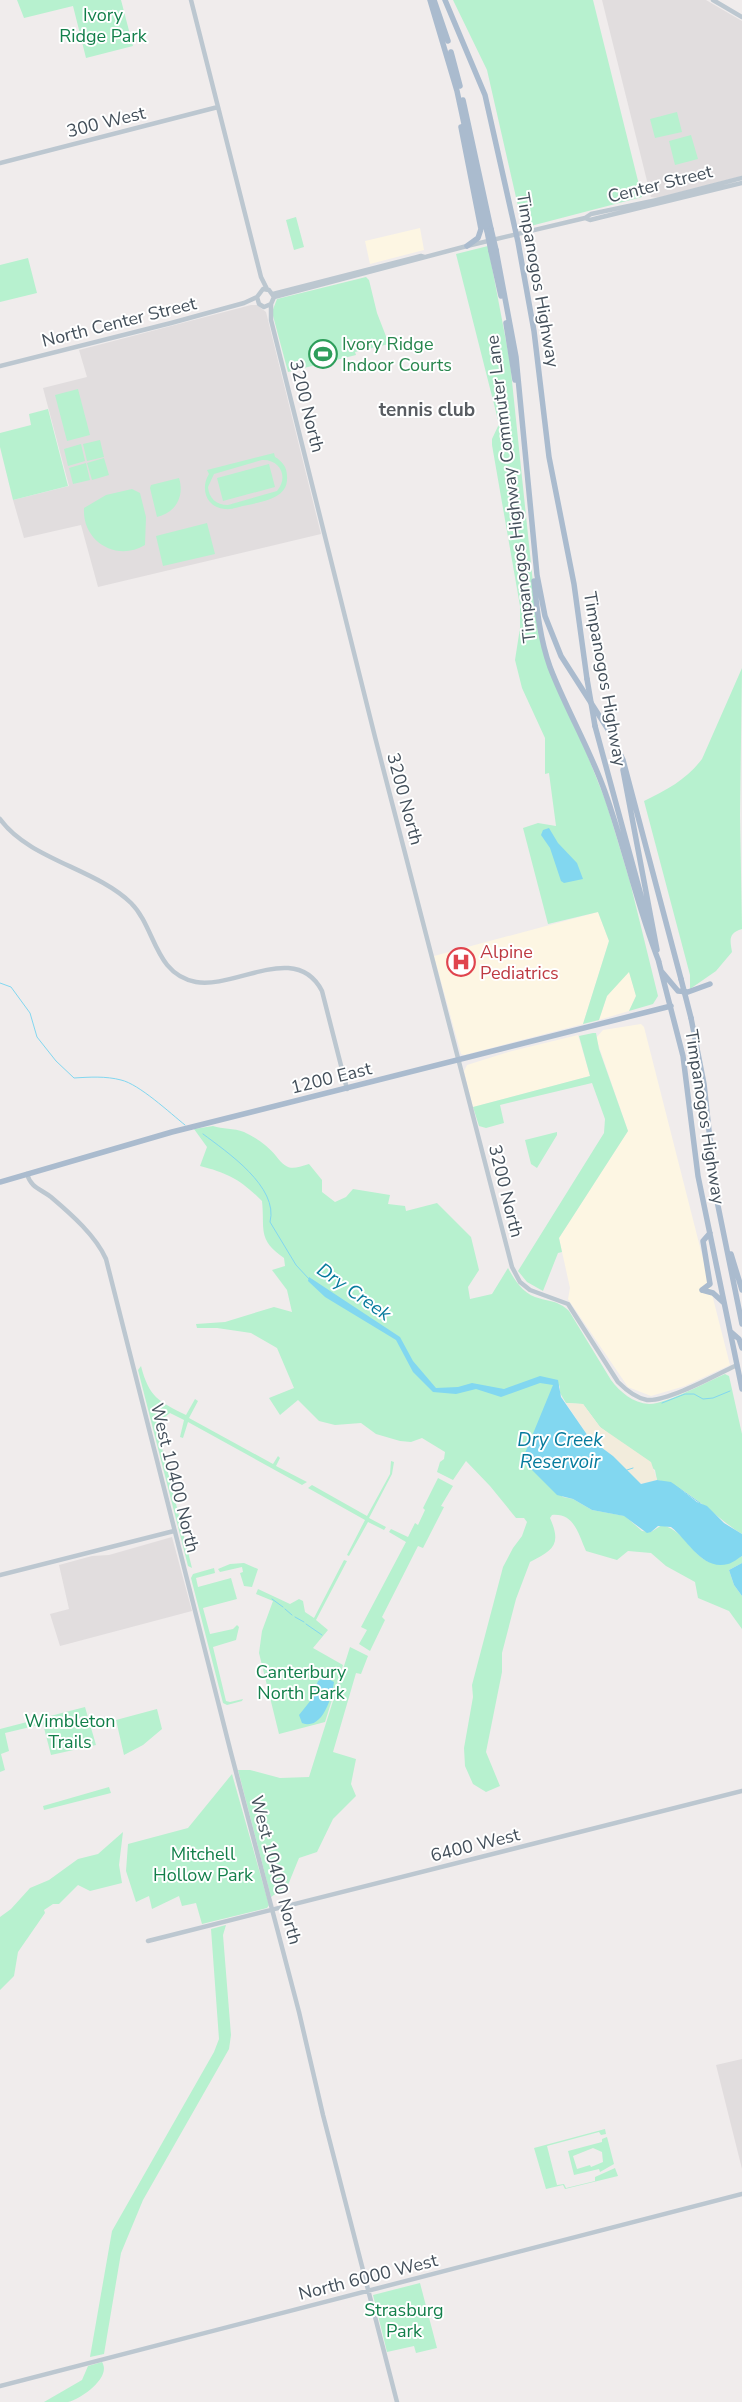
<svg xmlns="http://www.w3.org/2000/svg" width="742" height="2402" viewBox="0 0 742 2402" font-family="'Nunito Sans',sans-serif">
  <rect width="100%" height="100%" fill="#f0ecec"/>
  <path fill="#fdf6e3" d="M420,228L424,250L370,264L365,241Z
    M598,912L609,941L583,1024L464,1055L461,1054L434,956Z
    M629,971L636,996L629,1011L599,1020L607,996Z
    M641,1024L644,1027L730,1365L685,1386L651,1396L628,1387L568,1299L570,1288L559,1238L628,1131L596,1038L603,1030Z
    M578,1035L590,1076L473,1107L464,1071L467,1065L512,1051Z"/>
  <path fill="#e1ddde" d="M602,0H706L742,21V176L657,198L651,197Z
    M251,305H257L266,312L321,534L98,587L81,525L24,538L13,500L69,486L43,388L87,377L79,350Z
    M172,1537L192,1611L60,1646L50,1614L69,1609L59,1565L92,1556L109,1555Z
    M742,2059V2169L716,2065Z"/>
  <path fill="#b7f1cf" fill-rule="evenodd" d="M17,0H121L133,46L86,58L73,6L24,18Z
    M453,0H593L642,197L523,228L487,70Z
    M677,112L682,132L655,138L650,119Z
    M691,135L698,159L675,165L669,141Z
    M296,217L304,247L294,250L286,220Z
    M488,246L510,362L538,631L606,802L630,882L658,996L653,1004L629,1011L636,996L629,972L607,996L599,1020L583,1024L609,941L598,912L548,924L523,828L538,823L556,826L549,773L545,774V738L522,688L515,660L520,628V606L492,445V439L499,424L456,254Z
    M28,258L37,293L0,302V265Z
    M366,277L369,280L377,313L389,344L355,352L356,355L288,372L272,312L277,299Z
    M78,389L90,435L67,441L55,395Z
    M48,409L68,486L13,500L0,447V433L31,425L29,414Z
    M100,440L104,457L87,461L83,444Z
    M81,444L85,461L68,466L64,449Z
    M274,453L275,457C282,461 287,467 287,476C289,498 264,501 248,505C240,506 232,510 225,509C206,508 200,488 209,474L207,470ZM262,460C280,459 289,477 277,491L228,505C216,505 209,498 208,487L214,474Z
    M104,458L109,475L92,480L87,463Z
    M86,463L90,480L73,484L69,468Z
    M269,464L275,487L223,501L217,478Z
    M179,478C185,497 175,513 157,517L150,488L151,485Z
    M132,489L140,493L146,517L145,545C117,562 82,542 84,508L106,495Z
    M207,523L215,554L163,566L156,536Z
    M742,668L740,815L742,929C728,933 730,940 732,952L716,971L690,989V975L644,801C667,790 687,779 702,759Z
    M593,1033H596L599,1049L628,1131L559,1238L562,1252L558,1253L543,1291L527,1282L518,1271L604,1133L605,1119L592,1083L500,1105L504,1123L486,1128L479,1126L473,1107L590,1076L579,1036Z
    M213,1126C222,1129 234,1128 244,1132C255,1137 268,1146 276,1156C287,1170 291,1170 309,1164L322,1180V1192L335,1202L346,1197L353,1189L390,1195L388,1204L405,1206L406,1211L437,1203L471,1237L479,1270L468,1287L470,1299L492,1294L508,1268C514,1279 522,1292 535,1297C549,1302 558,1300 569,1311L611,1380C620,1392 633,1403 649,1404C664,1405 709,1381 725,1374L729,1376L742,1434V1534C717,1519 685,1484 657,1480L655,1470L600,1427L583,1404L566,1403L560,1393V1385L524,1462L563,1497L573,1499L592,1510L625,1516L642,1531L651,1532L662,1525C695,1533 695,1582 742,1556V1563L729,1570L734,1585L742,1596V1629L729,1611L698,1598L695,1582L666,1566L651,1553L628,1551L617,1560L586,1551C578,1533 574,1513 552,1515L550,1518C562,1545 553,1550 530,1562L516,1599L502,1653V1672L486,1752L500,1786L486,1792L473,1784L465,1766L464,1748L473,1697L472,1685L503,1567L513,1548L522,1536L527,1522L524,1518H516L490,1486L466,1461L453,1480L437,1472L440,1462L444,1459L445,1452L422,1438L411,1442L400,1441L376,1434L361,1423L335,1425L319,1421L298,1400L280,1415L269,1398L294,1388L277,1348L251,1333L217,1328H197L196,1324L225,1322L274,1307L292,1312L287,1290L272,1270L285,1266L284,1258C257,1239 265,1230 262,1201C241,1180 228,1173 200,1166L207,1147L194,1129Z
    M557,1132V1135L537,1168L531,1164L525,1140Z
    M141,1366C149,1397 158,1401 186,1415L195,1399L198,1401L189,1418L273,1464L278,1456L280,1458L276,1466L307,1482L302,1485L188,1422L183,1438L180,1437L184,1420L170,1413L156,1424L192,1568L188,1566L138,1370Z
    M391,1461L394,1462L392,1474L369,1518L386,1527L384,1530L368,1522L349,1556L347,1555L365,1520L308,1488L312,1485L367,1516L390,1474Z
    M438,1478L453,1486L441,1506L444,1507L423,1548L418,1546L382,1617L385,1620L370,1651L359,1644L367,1630L361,1627L406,1542L389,1532L391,1529L408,1537L415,1523L418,1525L425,1510L423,1508Z
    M344,1560L347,1561L316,1620L328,1630L313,1648L343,1665L325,1722L279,1734L259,1653L262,1631L273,1601L256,1594L258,1589L290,1604L299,1599L303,1601L305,1612L314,1618Z
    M244,1563L258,1569L252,1587L244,1586L240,1573L243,1572L242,1567L220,1572L218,1569L230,1564Z
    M214,1568L215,1573L196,1578L198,1587L231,1578L237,1599L203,1608L210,1634L233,1629L237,1625L239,1627L236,1640L213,1647L226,1701L230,1702L243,1699L242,1701L227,1705L223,1703L191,1578L193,1574Z
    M350,1647L368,1656L361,1674L356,1673L333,1752L356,1759L351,1784L356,1796L333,1819L317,1852L299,1858L288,1885L271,1897L238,1770H250L280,1778L309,1777Z
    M85,1707L96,1745L51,1755L43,1724L5,1733L9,1751L1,1754L5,1770L0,1772V1729Z
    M157,1709L162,1729L143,1745L124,1755L116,1720Z
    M232,1774L269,1905L267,1908L202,1924L196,1903L182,1906L179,1896L152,1909L149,1896L136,1902L126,1871L128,1844L188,1828Z
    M109,1787L111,1793L44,1810L43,1806Z
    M123,1832L119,1865L122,1883L90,1891L78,1885L59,1904H53L44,1910L45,1913L18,1952L14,1976L0,1990V1917L11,1909L30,1888L49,1880L78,1859L98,1854Z
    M226,1925L223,1935L231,2035L229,2049L143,2200L121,2253L104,2354L90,2357L112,2231L214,2052L219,2039L211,1929Z
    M605,2129L606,2134L601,2135L599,2132L547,2146L557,2185L564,2184L566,2188L595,2181V2177L615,2168L618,2176L565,2189L563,2185L546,2189L534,2148Z
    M607,2137L614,2164L600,2172L599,2169L574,2175L568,2151L602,2142V2139ZM593,2148L602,2152L603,2162L591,2167L590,2165L577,2169L573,2156Z
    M420,2283L437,2348L416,2353L414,2346L387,2352L373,2295Z
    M102,2362C112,2377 81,2399 68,2402C61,2402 51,2402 44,2402L82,2380L88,2366Z"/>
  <path fill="#f2ecdc" d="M566,1403L583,1404L600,1427L651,1462L657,1480L646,1484L639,1483L613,1456L590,1439Z"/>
  <path fill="#82d7f0" d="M549,828L558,843L577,863L583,879L564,883L561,881L550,848L541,835L543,830Z
    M309,1277L400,1337L413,1361L436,1388L458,1387L472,1383L504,1389L540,1376L558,1380L561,1397L590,1439L613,1456L641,1484L657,1480L671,1482L697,1502L707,1506L724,1523L742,1534V1556C738,1558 733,1563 728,1564C702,1571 688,1540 671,1527L658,1526L651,1532L647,1533L624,1516L592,1510L573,1499L557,1495L524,1462L523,1458L553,1385L540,1383L501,1397L476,1389L456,1394L433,1392L413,1372L396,1340L325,1297L308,1281Z
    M742,1563V1596L734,1585L729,1570Z
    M325,1677L334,1682C332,1696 323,1731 302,1723L299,1715L311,1700L318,1681Z"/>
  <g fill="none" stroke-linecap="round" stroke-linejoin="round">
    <path stroke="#82d7f0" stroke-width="1" d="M0,983L11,987L30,1013L37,1037L56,1061L74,1078C90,1077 106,1076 121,1080C139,1084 170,1113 185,1125
      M203,1134C227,1152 279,1187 270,1222L296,1265L309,1279
      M662,1403L685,1394H694L703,1399L713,1398L730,1391
      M627,1470L633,1468
      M673,1484L700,1503
      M272,1599L283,1607
      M285,1609L292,1615
      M295,1617L304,1622
      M306,1624L322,1635"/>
    <path stroke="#bcc7d0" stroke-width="4.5" d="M191,0L261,277L267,289
      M713,0L742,17
      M0,163L218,107
      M585,218L591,214L657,200L742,178
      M273,294L421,256L424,257
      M274,297L467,246L585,218L590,220L602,217L742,183
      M271,304L264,307L259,304L257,297L263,289L269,290L274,297L271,304V320L375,737L512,1267L520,1282L530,1290L568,1304L618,1382C626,1390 636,1398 647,1400C667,1402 718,1374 737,1365
      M0,366L171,323L244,303L257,297
      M0,819C30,860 95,868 131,903C156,928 154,974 196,982C236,989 296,941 322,991L347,1089
      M27,1174C31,1188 41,1189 51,1197C71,1214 96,1236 106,1259L231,1753L299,2012L323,2115L397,2402
      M0,1575L174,1531
      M148,1941L742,1791
      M0,2386L742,2194"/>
    <path stroke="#aabbce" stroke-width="5.5" d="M430,0L457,91L487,231
      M434,0L448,41
      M445,0L485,95L518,242L534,331L549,457L574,584L587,679
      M451,52L460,86
      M463,100L491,229
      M461,127L481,229L478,238L467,246
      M496,250L516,357L537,575L545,616L561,656L609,731L623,760L681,979
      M491,251L501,296
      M506,323L515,380
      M534,581C537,610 540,639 550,667C566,709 590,749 605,792C625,848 637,906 659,962
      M595,726L652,936
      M623,770L657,950
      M658,959L683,1056L698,1176L742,1389
      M662,972L678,991L688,992L710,984
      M691,1018L704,1084L716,1196L742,1324
      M0,1182L172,1132L671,1006
      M731,1254L742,1290
      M702,1290L710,1284L703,1241L710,1233
      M702,1290L713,1293L724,1303
      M731,1332L739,1339L742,1348"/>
    <path stroke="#aabbce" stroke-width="5.5" d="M491,229L496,250
      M487,231L491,251
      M587,679L595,726
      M681,979L691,1018"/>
  </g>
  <defs>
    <symbol id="stadium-ring" viewBox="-11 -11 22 22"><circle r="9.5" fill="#fff" stroke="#2e9e5b" stroke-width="1.5"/><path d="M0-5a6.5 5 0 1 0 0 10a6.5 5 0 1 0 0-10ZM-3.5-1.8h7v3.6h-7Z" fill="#2e9e5b"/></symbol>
    <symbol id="hospital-ring" viewBox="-11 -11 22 22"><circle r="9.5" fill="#fff" stroke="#e0444e" stroke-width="1.5"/><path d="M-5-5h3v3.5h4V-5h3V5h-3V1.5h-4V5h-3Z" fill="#e0444e"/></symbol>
  </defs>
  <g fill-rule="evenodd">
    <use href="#stadium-ring" x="307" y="338" width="32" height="32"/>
    <use href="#hospital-ring" x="445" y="946" width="32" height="32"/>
  </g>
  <g text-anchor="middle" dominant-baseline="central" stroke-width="4" stroke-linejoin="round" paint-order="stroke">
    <g font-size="18" fill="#127f4a" stroke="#fff">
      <text x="103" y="15">Ivory<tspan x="103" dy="21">Ridge Park</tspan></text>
      <text x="301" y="1672">Canterbury<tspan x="301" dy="21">North Park</tspan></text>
      <text x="70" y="1721">Wimbleton<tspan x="70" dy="21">Trails</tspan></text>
      <text x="203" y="1854">Mitchell<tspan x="203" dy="21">Hollow Park</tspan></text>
      <text x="404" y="2310">Strasburg<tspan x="404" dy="21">Park</tspan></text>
    </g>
    <g font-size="18" fill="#44505b" stroke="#fff">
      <text transform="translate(106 122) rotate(-14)">300 West</text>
      <text transform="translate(660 184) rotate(-14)">Center Street</text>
      <text transform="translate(538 280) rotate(80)">Timpanogos Highway</text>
      <text transform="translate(119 322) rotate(-14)">North Center Street</text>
      <text transform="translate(307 406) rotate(76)">3200 North</text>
      <text transform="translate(511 489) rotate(-97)">Timpanogos Highway Commuter Lane</text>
      <text transform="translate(605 679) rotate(80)">Timpanogos Highway</text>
      <text transform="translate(405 799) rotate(75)">3200 North</text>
      <text transform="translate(331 1078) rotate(-14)">1200 East</text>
      <text transform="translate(705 1117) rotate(81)">Timpanogos Highway</text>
      <text transform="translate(506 1191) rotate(76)">3200 North</text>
      <text transform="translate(175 1478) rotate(76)">West 10400 North</text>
      <text transform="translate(475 1845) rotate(-14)">6400 West</text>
      <text transform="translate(276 1870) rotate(75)">West 10400 North</text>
      <text transform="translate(368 2277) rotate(-14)">North 6000 West</text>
    </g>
    <g font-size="18" fill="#27864d" stroke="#fff" text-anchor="start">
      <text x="342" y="344">Ivory Ridge<tspan x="342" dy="21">Indoor Courts</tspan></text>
    </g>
    <g font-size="18" fill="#be3a42" stroke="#fff" text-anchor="start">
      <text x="480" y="952">Alpine<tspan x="480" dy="21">Pediatrics</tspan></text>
    </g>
    <g font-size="19" font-weight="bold" fill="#595d62" stroke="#fff">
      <text x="427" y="410">tennis club</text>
    </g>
    <g font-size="19" font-style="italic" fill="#067b9d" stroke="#fff">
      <text transform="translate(354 1292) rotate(35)">Dry Creek</text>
      <text x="560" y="1440">Dry Creek<tspan x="560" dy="22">Reservoir</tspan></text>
    </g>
  </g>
</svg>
